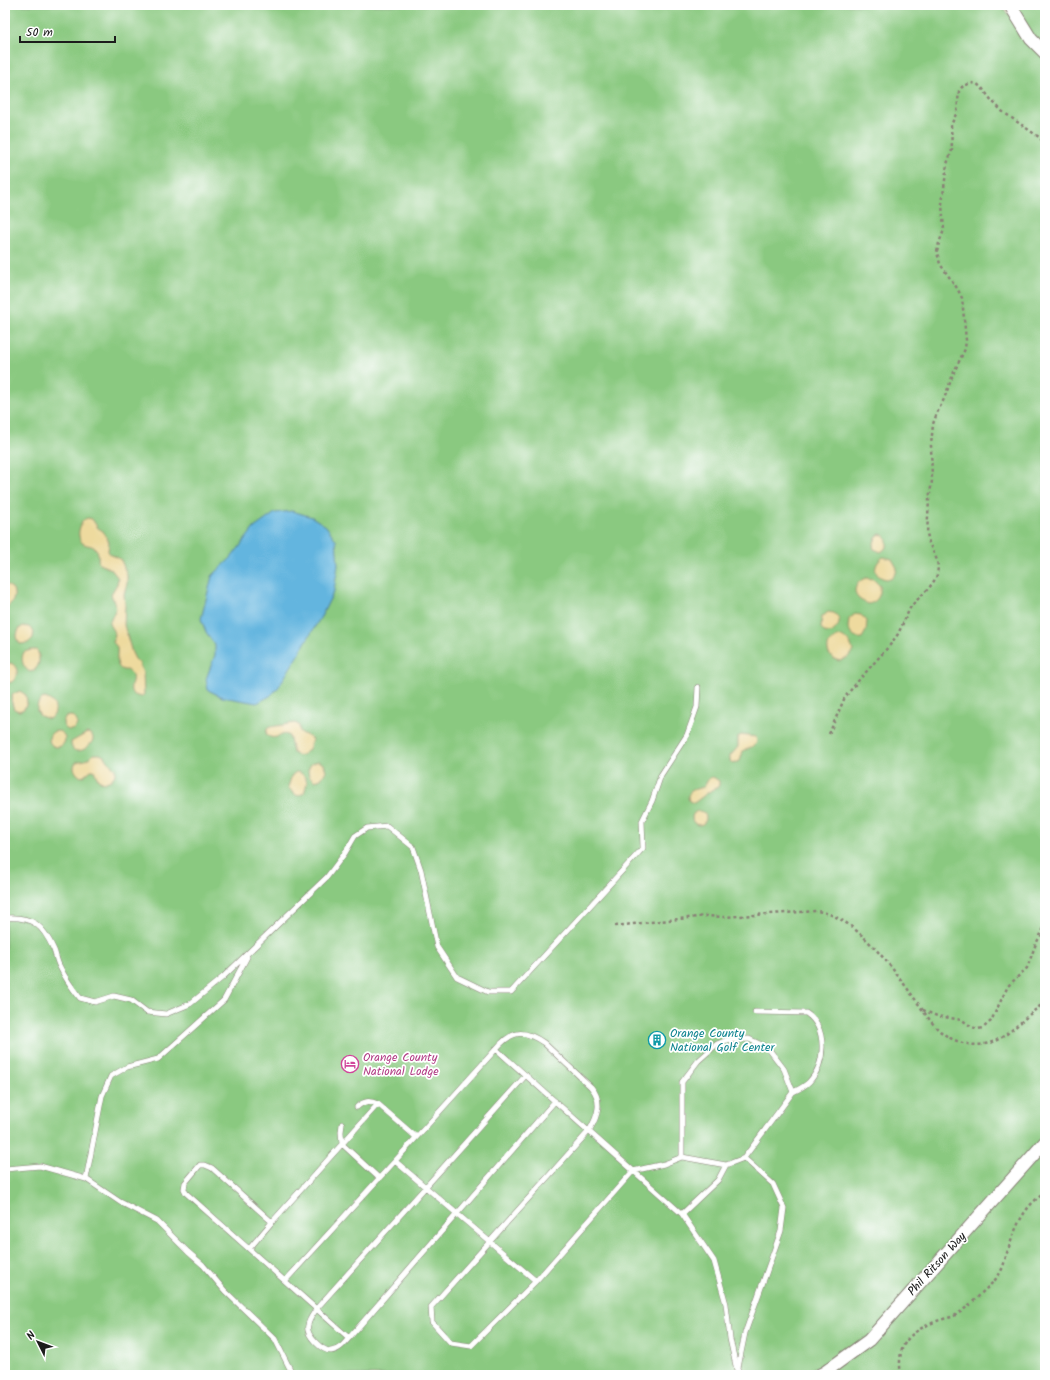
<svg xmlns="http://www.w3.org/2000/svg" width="1050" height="1380" viewBox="0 0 1050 1380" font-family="Kalam,sans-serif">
  <rect width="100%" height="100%" fill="#fff"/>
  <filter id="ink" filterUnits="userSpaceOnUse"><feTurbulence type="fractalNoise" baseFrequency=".025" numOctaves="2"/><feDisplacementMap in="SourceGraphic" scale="8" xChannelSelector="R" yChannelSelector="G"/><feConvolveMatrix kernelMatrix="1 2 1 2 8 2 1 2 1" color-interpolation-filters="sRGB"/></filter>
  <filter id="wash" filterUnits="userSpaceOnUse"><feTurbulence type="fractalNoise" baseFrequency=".012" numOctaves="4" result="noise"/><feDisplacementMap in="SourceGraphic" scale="16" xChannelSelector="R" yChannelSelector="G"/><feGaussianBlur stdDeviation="0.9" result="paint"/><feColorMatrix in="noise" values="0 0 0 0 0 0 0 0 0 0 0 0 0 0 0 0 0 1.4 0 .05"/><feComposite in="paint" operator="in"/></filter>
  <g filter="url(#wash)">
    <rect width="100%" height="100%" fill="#f5e6d0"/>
    <path fill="#8ac980" stroke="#53724e" d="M5,5H1002L1008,15L1016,5H1045V1375H5Z"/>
    <path fill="#eeda9e" stroke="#857b5d" d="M88,518L92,519L98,528L103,531L109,542L108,551L110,554L118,558L121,560L127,575V583L124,594L125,605L124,625L132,653L135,659L139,663L143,673L144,694L142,697C121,694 137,682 131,673C129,670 126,670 123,670C114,667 118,654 117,647L113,642L115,634L109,624L116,608L111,594L117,584L118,578L111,569L99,564C97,559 100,554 96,549C92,545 89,546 84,544C78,541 78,532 80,527C82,522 83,519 88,518Z
      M880,534L885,536L887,541V547L881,552L874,549L873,546L876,537Z
      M883,557L892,559L897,568L896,573L891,579C875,580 870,567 883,557Z
      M866,578L873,579L880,586C881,595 878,601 869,604C866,603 861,601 858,598C851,590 858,580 866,578Z
      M5,583L13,589C16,598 13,603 5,608Z
      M828,612L834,613C843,620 839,627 831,633L824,632L821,628L822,617Z
      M855,614L861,615L867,621L866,631L862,638C854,639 851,635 848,628L849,619Z
      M23,626L29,627L34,632L33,638L28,643L20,644L16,638L19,629Z
      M842,636C847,639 852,645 853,651L848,657L840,661C822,657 825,638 842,636Z
      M31,650H36L38,652C40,660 40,669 30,672C23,668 20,659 24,652Z
      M11,663C19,667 19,676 12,682L5,683V664Z
      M20,691L26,695L27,703L24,709L19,711L14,709L11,700L13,694Z
      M45,698C54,701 57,707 54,715L49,719L40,716L37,711C37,705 38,699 45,698Z
      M63 723a7 7 0 1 1 14 0a7 7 0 1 1-14 0Z
      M295,723L299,725L300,733L309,736L312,740C310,749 307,754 298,756L293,753L290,739L288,735L284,734C278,737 271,740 266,734L267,729L270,727Z
      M49 739a8 8 0 1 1 16 0a8 8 0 1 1-16 0Z
      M87,733C107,737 71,765 71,742Z
      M741,735L756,737L757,742L755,745L743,751L740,761L733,764L730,761V756L738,747V737Z
      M94,754H100L104,756L107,761L115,768V775L111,780L104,783L98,780L94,770H91L84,776L81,777L77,774L74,769C74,760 78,762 85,760C88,759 91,756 94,754Z
      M318,761L324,764L326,771L321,779L315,781L309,776L308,770L311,764Z
      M296,772C302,772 306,777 307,783L304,793L298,796L293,793L288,787L292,775Z
      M713,777L719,781V785L717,788L710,791L694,803L689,801C685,790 696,789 704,787L709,778Z
      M692 818a7 7 0 1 1 14 0a7 7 0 1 1-14 0Z"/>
    <path fill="#64b5df" stroke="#40687e" d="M292,511L312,517L326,526L336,540L338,565L334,591L322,615L278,688L270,696L257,703L222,697L208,690L206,679L215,655V645L206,632L201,619L212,576L231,558L254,528L275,513Z"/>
  </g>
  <g filter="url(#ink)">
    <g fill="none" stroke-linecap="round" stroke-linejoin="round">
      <defs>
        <path id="service" d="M5,918C33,916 43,925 54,950C56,955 57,962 60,967C65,978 73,989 80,998L95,1002L114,996L131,1000L147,1012L166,1014L190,1004L223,977L327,877L345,853L355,836L367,828L387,826L413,847L421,870L437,947L457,977L488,992H511L643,848L642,821L652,801L661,775L687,735L697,707L698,687
          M755,1012L806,1013C828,1028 826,1064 809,1082C804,1087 799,1089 793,1092
          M496,1049C512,1030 524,1029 544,1043L591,1087C603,1101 598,1116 589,1131L431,1307L432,1322L451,1343L471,1346L536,1281
          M357,1107C364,1101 369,1100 378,1104
          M342,1124L341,1132L342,1144
          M342,1144L378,1104L416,1137
          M682,1157L726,1165L744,1158L793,1092L784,1069L768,1048L749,1039L727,1040L717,1044L698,1061L682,1082V1157L664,1164L633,1171L536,1281L395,1161L496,1049L682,1214L714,1261L726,1304L730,1339L738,1375
          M395,1161L285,1281L349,1338L555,1101
          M5,1169L40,1166L86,1179L120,1202L157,1221L188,1252L203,1265L225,1291L275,1339L293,1375
          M86,1179L102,1096L111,1076L127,1067L158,1059L224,1000L247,957
          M682,1214L718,1180L726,1165
          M249,1249L272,1222
          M285,1281L186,1193L184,1189L185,1183L200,1165H205L212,1168L272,1222L342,1144L379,1178
          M349,1338C344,1344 339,1350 331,1351C322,1351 305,1335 308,1325C309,1319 314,1313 317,1308L526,1075
          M738,1368L745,1333L781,1231L784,1208L773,1184L744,1158"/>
        <path id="tertiary" d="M1010,5L1031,39L1045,53
          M819,1375L825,1372L869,1340L1045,1142"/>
      </defs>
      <use href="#service" stroke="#888176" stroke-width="6"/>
      <use href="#tertiary" stroke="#888176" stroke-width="14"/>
      <path stroke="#888176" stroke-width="2.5" stroke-dasharray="3 3" stroke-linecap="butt" d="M829,734L845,697L859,680L890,645L898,634L911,606L929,588L934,581L937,575L938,567L937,560L929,543L927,533L929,500L932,481L931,445L933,424L937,413L944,399L954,372L965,349L966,340L962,298L957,288L940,264L937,252L939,243L944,230L942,204L947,164L952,150L951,125L957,112L959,91L962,87L971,83L977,84L982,88L992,101L1003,112L1039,137L1045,144
        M615,926L706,916L724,917L816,911C853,914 892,967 912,995C921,1007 929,1021 940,1031C953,1042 972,1048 989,1043C1009,1038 1026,1014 1045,1003
        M923,1010L937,1016L962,1020L972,1027L978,1029L983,1028L991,1021L1008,986L1027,968L1035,946L1045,926
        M901,1375C896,1344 909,1332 937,1321C942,1319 949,1318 954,1316C963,1311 970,1304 978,1297C985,1289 995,1282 1000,1273C1004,1266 1005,1259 1007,1253C1015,1229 1023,1206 1045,1193"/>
      <use href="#service" stroke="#fff" stroke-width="5"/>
      <use href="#tertiary" stroke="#fff" stroke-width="12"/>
    </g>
  </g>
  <defs>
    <symbol id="building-ring" viewBox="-11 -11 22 22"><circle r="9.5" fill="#fff" stroke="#0f9aa8" stroke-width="1.5"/><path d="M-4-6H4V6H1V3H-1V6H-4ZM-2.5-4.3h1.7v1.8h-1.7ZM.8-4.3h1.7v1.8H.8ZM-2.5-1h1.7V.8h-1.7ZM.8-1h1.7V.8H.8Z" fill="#0f9aa8"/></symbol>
    <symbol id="hotel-ring" viewBox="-11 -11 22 22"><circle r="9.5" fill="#fff" stroke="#d1479c" stroke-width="1.5"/><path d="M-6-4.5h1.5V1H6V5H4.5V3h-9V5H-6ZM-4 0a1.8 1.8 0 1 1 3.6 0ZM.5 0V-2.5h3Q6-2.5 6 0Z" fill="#d1479c"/></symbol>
  </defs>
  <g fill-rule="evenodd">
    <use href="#building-ring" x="647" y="1030" width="20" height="20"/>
    <use href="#hotel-ring" x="340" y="1054" width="20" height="20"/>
  </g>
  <g text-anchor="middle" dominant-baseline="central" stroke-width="3.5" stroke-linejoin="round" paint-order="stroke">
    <g font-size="12" fill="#0d838f" stroke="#fff" text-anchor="start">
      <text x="670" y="1033">Orange County<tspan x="670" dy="14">National Golf Center</tspan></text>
    </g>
    <g font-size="12" fill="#b23c85" stroke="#fff" text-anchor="start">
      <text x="363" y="1057">Orange County<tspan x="363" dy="14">National Lodge</tspan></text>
    </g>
    <g font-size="12" fill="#1c1c1c" stroke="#fff">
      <text transform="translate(937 1264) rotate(-48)">Phil Ritson Way</text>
    </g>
  </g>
  <rect width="1050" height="1380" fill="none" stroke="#fff" stroke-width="20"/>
  <g transform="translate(38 1342) rotate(312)" stroke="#ffffff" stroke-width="3" paint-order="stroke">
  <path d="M0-3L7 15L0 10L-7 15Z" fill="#1c1c1c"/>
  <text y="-6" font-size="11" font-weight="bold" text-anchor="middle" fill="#1c1c1c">N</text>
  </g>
  <path d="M20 36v6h95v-6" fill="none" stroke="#1c1c1c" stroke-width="2"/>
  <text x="26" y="36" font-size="12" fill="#1c1c1c" stroke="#ffffff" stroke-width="3" paint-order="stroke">50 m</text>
</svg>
